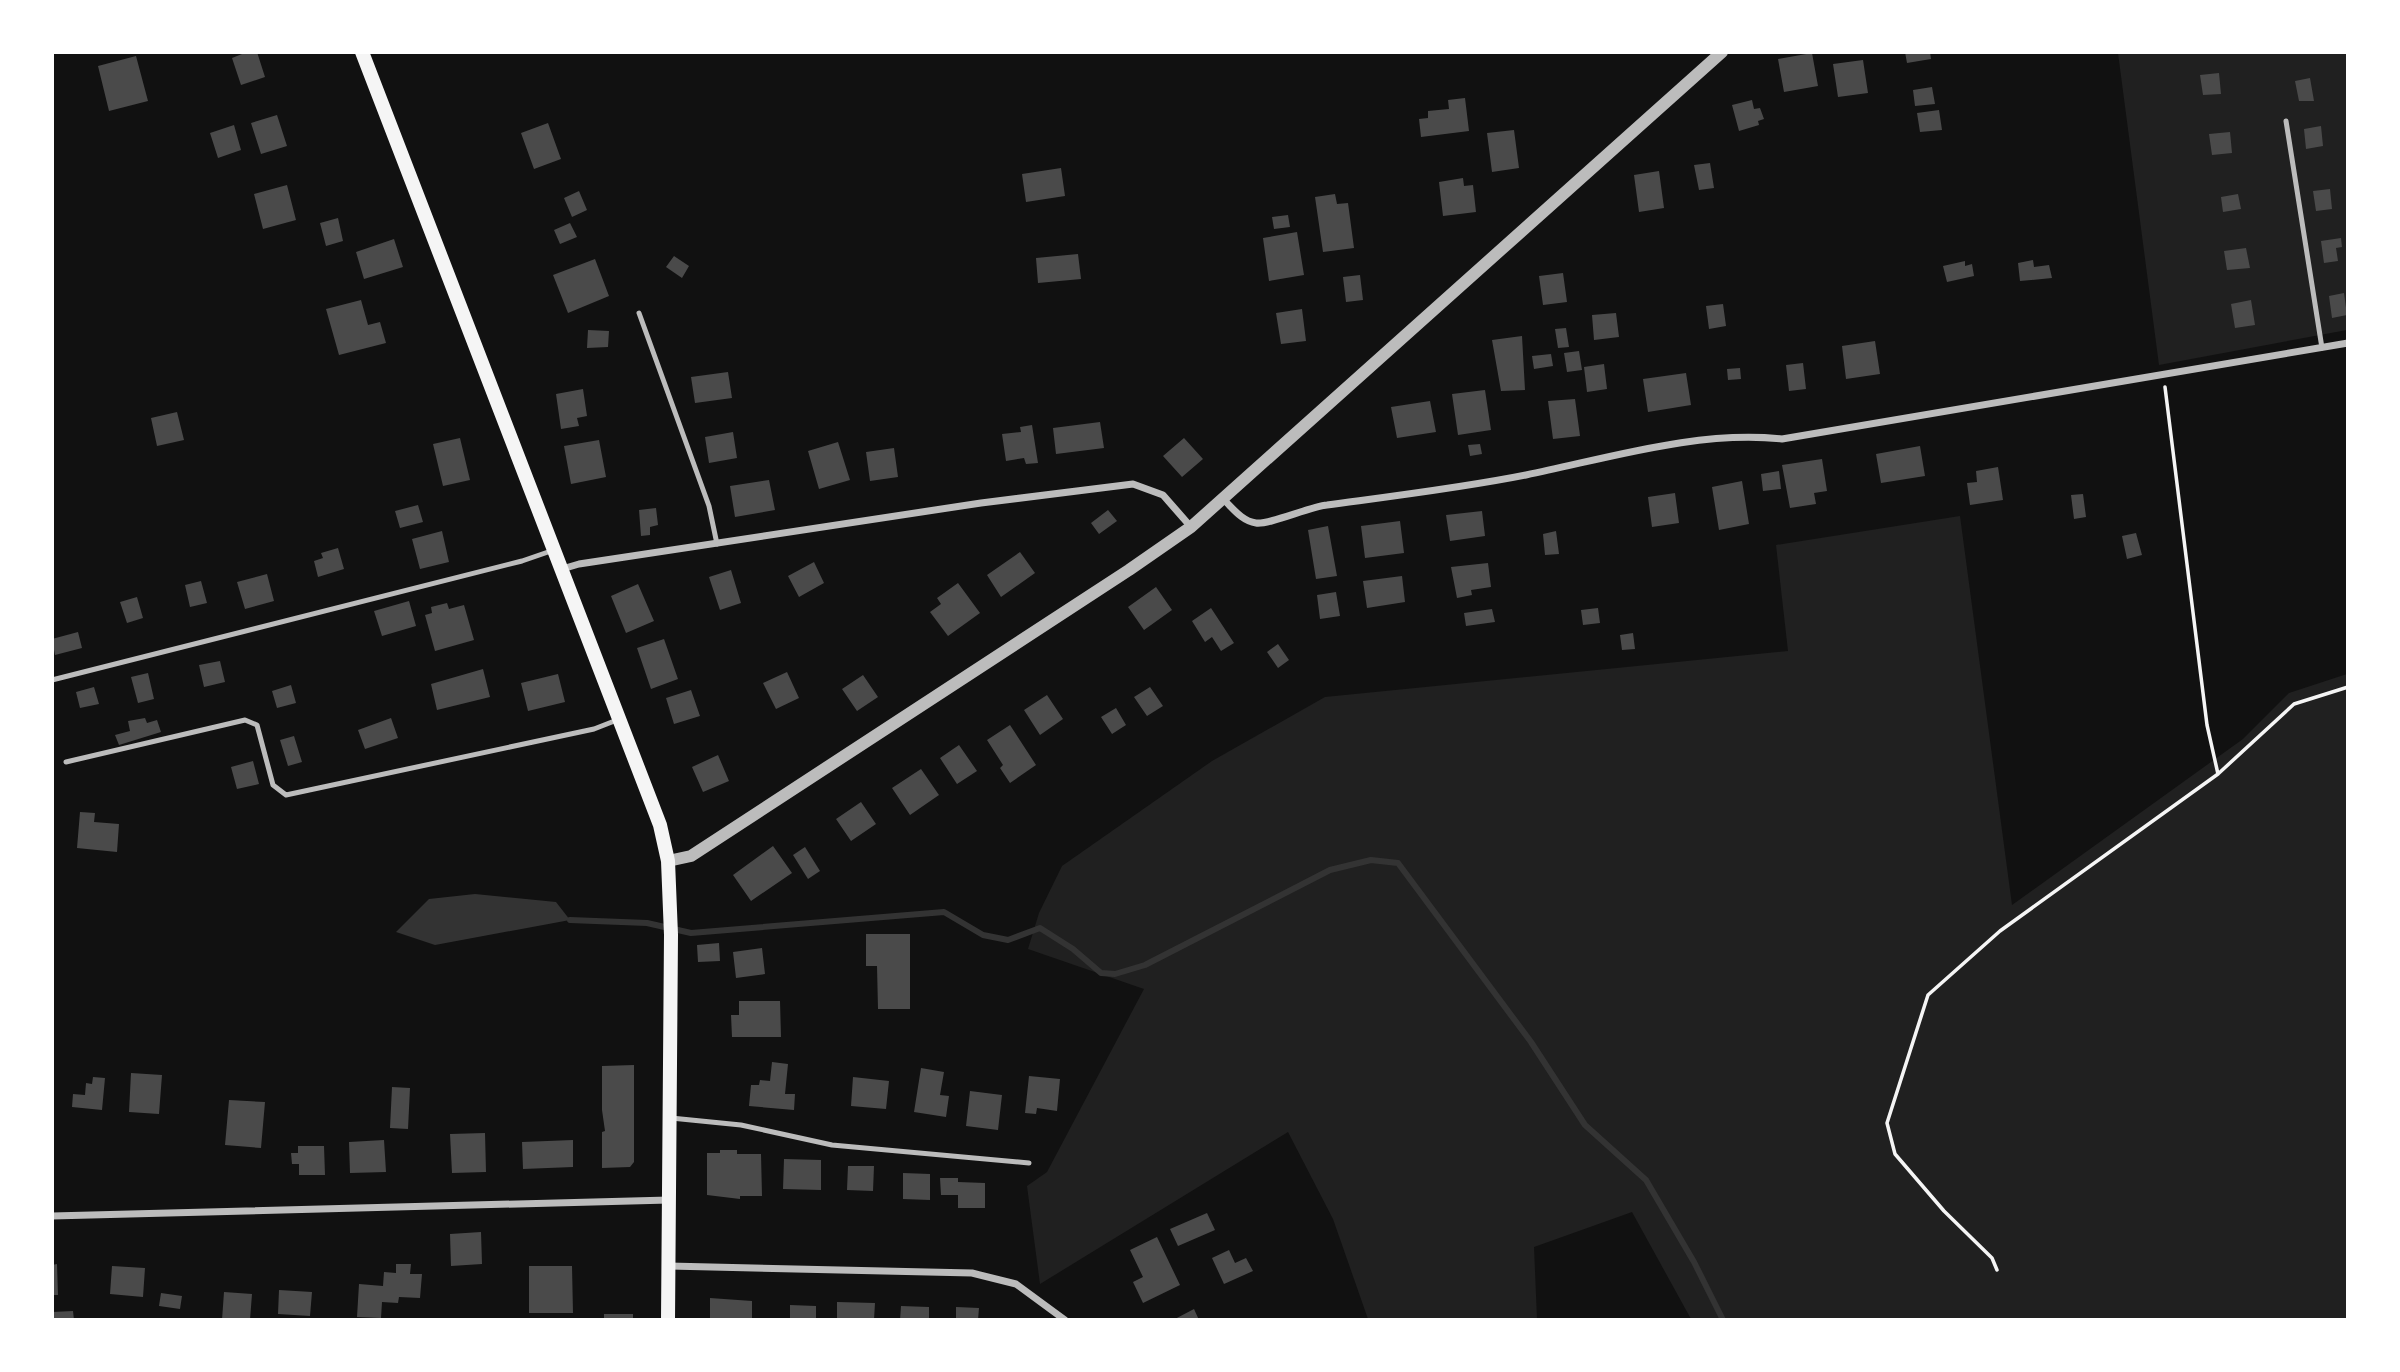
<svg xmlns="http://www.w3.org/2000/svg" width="2400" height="1372" viewBox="0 0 2400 1372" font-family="Barlow,sans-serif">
  <rect width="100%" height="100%" fill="#111"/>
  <path fill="#202020" d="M2118,53H2347V330L2159,365Z
    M1960,516L2012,905L2243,739L2289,693L2347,674V1319H1691L1632,1212L1534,1247L1537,1319H1368L1333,1219L1288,1132L1040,1284L1027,1186L1047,1172L1144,989L1028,949L1039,913L1062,866L1212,761L1325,697L1788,651L1776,545Z"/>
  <path fill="#333" d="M475,894L556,902L570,920L435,945L396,932L429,899Z"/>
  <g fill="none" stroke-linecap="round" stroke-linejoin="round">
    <path stroke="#333" stroke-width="6" d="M570,920L647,923L691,933L944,912L983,935L1008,940L1040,928L1073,949L1101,973L1115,974L1145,965L1330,870L1371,860L1398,863L1531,1042L1585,1125L1646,1180L1694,1262L1723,1320"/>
  </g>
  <path fill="#4a4a4a" d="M247,52H257L265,77L241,85L232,58Z
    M1905,52H1930L1931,59L1907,63Z
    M1812,53L1818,86L1784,92L1778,59Z
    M136,56L148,101L109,111L98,66Z
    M1863,60L1868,93L1838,97L1833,64Z
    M2219,73L2221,94L2203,95L2200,75Z
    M2310,78L2314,101H2299L2295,81Z
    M1932,87L1935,104L1915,106L1913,90Z
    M1465,98L1469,131L1421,137L1419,119L1428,118V111L1449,109L1448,100Z
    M1752,100L1754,109L1760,108L1764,119L1758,121L1759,125L1739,131L1732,105Z
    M1939,110L1942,130L1920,132L1917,113Z
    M277,115L287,146L261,154L251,123Z
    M548,123L561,159L534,169L521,133Z
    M234,125L241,150L218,158L210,133Z
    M2321,126L2323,146L2306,149L2304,129Z
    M1514,130L1519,168L1492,172L1487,133Z
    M2230,132L2232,153L2212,155L2209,134Z
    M1710,163L1714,188L1699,190L1694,165Z
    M1061,168L1065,196L1026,202L1022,174Z
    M1659,171L1664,208L1639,212L1634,175Z
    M1463,178L1464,186L1473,185L1476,212L1443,216L1439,182Z
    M287,185L296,220L263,229L254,194Z
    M2330,189L2332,209L2316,211L2313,191Z
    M579,191L587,210L572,217L564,198Z
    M1335,194L1337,204L1348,203L1354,248L1323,252L1315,197Z
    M2238,194L2241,209L2223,212L2221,197Z
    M1288,215L1290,227L1274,229L1272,217Z
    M338,218L343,241L326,246L320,223Z
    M570,223L577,237L560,244L554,230Z
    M1297,232L1304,275L1269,281L1263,238Z
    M2341,238L2342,247L2336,248L2338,261L2324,263L2321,241Z
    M394,239L403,267L364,279L356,252Z
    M2246,248L2250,268L2227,270L2224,251Z
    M1078,254L1081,279L1038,283L1036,258Z
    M674,256L689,266L682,278L666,267Z
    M595,259L609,296L568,313L553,275Z
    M2033,260L2034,267L2049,265L2052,278L2020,281L2018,263Z
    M1965,261V266L1972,264L1974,276L1947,282L1943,266Z
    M1563,273L1567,302L1543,305L1539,276Z
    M1360,275L1363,300L1346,302L1343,277Z
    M2344,293L2347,315L2332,318L2329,296Z
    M361,300L368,325L380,322L386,343L339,355L326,309Z
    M2251,300L2255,325L2235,328L2231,304Z
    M1723,304L1726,326L1709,329L1706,306Z
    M1302,309L1306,341L1281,344L1276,313Z
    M1616,313L1619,337L1594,340L1592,315Z
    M1566,328L1569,347L1558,348L1555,329Z
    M588,330L609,331L608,347L587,348Z
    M1522,336L1525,390L1501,391L1492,340Z
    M1875,341L1880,374L1846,379L1842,346Z
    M1579,351L1582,370L1567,372L1564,353Z
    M1551,354L1553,366L1534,369L1532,356Z
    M1803,363L1806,389L1789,391L1786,365Z
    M1604,364L1607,389L1587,392L1584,367Z
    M1740,368L1741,379L1728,380L1727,369Z
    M728,372L732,398L695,403L691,377Z
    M1686,373L1691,405L1648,412L1643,379Z
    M583,389L587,416L577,418L579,426L561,429L556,394Z
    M1485,390L1491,430L1458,435L1452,394Z
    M1575,399L1580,436L1553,439L1548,401Z
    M1430,401L1436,432L1397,438L1391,407Z
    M177,412L184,440L157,446L151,418Z
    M1100,422L1104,448L1056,454L1053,428Z
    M1032,425L1038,463L1026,464L1024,458L1006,461L1002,434L1021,432L1020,427Z
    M733,432L737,458L709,463L705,437Z
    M460,438L470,480L443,486L433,444Z
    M1184,438L1203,459L1182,477L1163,456Z
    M599,440L606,477L571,484L564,446Z
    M838,442L850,480L819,489L808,451Z
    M1480,444L1482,454L1470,456L1468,445Z
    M1920,446L1925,476L1881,483L1876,454Z
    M894,448L898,477L870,481L866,452Z
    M1822,459L1827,491L1814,493L1816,504L1790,508L1782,465Z
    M1998,467L2003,500L1970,505L1967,483L1977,482L1976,471Z
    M1779,471L1781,489L1763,491L1761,474Z
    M769,480L775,510L735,517L730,486Z
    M1742,481L1749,524L1719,530L1712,487Z
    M1675,493L1679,523L1652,527L1648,497Z
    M2083,494L2086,517L2074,519L2071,495Z
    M418,505L423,522L400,528L395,511Z
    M656,508L658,525L650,527V535L641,536L639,510Z
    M1108,510L1117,521L1099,534L1091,523Z
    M1482,511L1485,536L1450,541L1446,515Z
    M1400,521L1404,553L1365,558L1361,526Z
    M1328,526L1337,576L1316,579L1308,530Z
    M442,531L449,562L420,569L412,539Z
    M1556,531L1559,554L1545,555L1543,534Z
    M2136,533L2142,555L2127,559L2122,536Z
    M338,548L344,569L318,577L314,561L323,558L321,553Z
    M1020,552L1035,573L1001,597L987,575Z
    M814,562L824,583L799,597L788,576Z
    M1488,563L1491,587L1471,590L1472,595L1457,598L1451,567Z
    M731,570L741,603L720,610L709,577Z
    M267,574L274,601L245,609L237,582Z
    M1402,576L1405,602L1367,608L1363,581Z
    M201,581L207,603L190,607L185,585Z
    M958,583L980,613L948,636L930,612L941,604L937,598Z
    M638,584L654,621L626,633L611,596Z
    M1156,587L1172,610L1144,630L1128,607Z
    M1336,592L1340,616L1320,619L1317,595Z
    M137,597L143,618L127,623L120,602Z
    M409,601L416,626L382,636L374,611Z
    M447,603L449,609L464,605L474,640L435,651L425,615L432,613L431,607Z
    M1211,608L1234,643L1221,651L1212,637L1205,642L1192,621Z
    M1598,608L1600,623L1583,625L1581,610Z
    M1492,609L1495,622L1466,626L1464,613Z
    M78,632L82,648L55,655L52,639Z
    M1633,633L1635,649L1622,650L1620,635Z
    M664,639L678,679L651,689L637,648Z
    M1278,644L1289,660L1278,668L1267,652Z
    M220,661L225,682L204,687L199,665Z
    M483,669L490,697L437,710L431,684Z
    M787,672L799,698L776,709L763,683Z
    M148,673L154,699L138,703L131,677Z
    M558,674L565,702L528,711L521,683Z
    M863,675L878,697L857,711L842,689Z
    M291,685L296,703L277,708L272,691Z
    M94,687L99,704L80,708L76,692Z
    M1150,687L1163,706L1147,716L1134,697Z
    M691,690L700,716L674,724L666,698Z
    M1047,695L1063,719L1040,735L1024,710Z
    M1116,708L1126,725L1112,734L1101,717Z
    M145,718L147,723L157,720L161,732L119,745L115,735L130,731L128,721Z
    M391,718L398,738L365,749L358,730Z
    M1010,725L1036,765L1010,783L1000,768L1003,765L987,740Z
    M294,736L302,762L288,766L280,740Z
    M959,745L977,771L957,784L940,758Z
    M718,755L729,781L703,792L692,767Z
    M253,761L259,784L237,789L231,767Z
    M921,769L939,795L910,815L892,788Z
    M861,802L876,824L851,841L836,819Z
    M80,812L95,813L94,822L119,824L117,852L77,848Z
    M773,846L792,873L751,901L733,875Z
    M805,847L820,871L808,879L793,855Z
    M866,934H910V1009H878L877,966H866Z
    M719,943L720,961L698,962L697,945Z
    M762,948L765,974L736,978L733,952Z
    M739,1001H780L781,1037H732L731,1015H739Z
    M772,1062L788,1064L785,1094H795L794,1110L749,1106L751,1085H759L760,1080L770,1081Z
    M634,1065V1162L630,1167L602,1168V1132L605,1131L602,1110V1066Z
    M921,1068L944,1072L940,1095L949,1096L946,1117L914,1112Z
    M131,1073L162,1075L159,1114L129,1112Z
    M1029,1076L1060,1079L1057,1111L1037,1108L1036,1114L1025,1113Z
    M93,1077L105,1078L102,1110L72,1107L73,1094L85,1095L86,1083L92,1084Z
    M853,1077L889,1081L886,1109L851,1106Z
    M392,1087L410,1088L408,1129L390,1128Z
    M970,1091L1002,1095L998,1130L966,1126Z
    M229,1100L265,1102L261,1148L225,1145Z
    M485,1133L486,1172L452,1173L450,1134Z
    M384,1140L386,1172L350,1173L349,1142Z
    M573,1140V1167L523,1169L522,1142Z
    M298,1146H324L325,1175H299V1164H292L291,1153H298Z
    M720,1150H737V1154H761L762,1196H740V1199L707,1195V1153H720Z
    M784,1159L821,1160V1190L783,1189Z
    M848,1166H874L873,1191L847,1190Z
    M903,1173L930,1174V1200L903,1199Z
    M940,1178H958V1182L985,1183V1208H958V1195H941Z
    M1207,1213L1215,1230L1178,1246L1170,1229Z
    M481,1232L482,1264L451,1266L450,1234Z
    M1157,1237L1180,1285L1143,1303L1133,1282L1143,1277L1130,1250Z
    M1229,1250L1235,1263L1246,1258L1253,1271L1224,1284L1212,1258Z
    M57,1264L58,1295H52V1265Z
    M396,1264H411L410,1274H422L420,1298L399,1297L398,1303L382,1302L381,1318L357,1317L359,1284L383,1286L384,1272L396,1273Z
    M112,1266L145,1268L143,1297L110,1294Z
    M529,1266H572L573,1313H529Z
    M279,1290L312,1292L310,1316L278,1314Z
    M224,1292L252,1294L250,1320H222Z
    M161,1293L182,1296L180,1309L159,1306Z
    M710,1298L752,1301V1320H710Z
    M837,1302L875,1303L874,1320H837Z
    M790,1305L816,1306V1320H790Z
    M901,1306L929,1307V1320H900Z
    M956,1307L979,1308L978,1320H956Z
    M1194,1309L1199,1320H1173Z
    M73,1311L74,1320H52V1312Z
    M604,1314H633V1320H604Z"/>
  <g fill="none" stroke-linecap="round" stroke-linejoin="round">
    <path stroke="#f5f5f5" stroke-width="3.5" d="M2165,387L2207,725L2218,774
      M1997,1270L1992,1258L1944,1211L1895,1154L1887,1123L1928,995L2000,931L2218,774L2294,704L2348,687"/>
    <path stroke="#bcbcbc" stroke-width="5" d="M2286,121L2322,348
      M639,313L709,506L717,544
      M52,680L522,561L551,551
      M66,762L245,720L257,725L273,785L286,795L594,729L617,720
      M671,1118L741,1125L832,1145L1029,1163"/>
    <path stroke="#bcbcbc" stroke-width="7" d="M1222,498C1232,507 1241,521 1256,523C1269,525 1309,507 1327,505C1394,496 1461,488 1526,475C1609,458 1698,430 1782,439L2348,343
      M562,569L579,564L981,503L1133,484L1163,495L1191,527
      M52,1216L669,1200
      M669,1266L972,1273L1016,1284L1065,1320"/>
    <path stroke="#bcbcbc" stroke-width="12" d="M668,861L691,856L1129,570L1191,527L1722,52"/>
    <path stroke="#f5f5f5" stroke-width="14" d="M362,52L660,825L668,861L671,935L668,1320"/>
  </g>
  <rect width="2400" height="1372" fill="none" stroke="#ffffff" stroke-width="108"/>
</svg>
